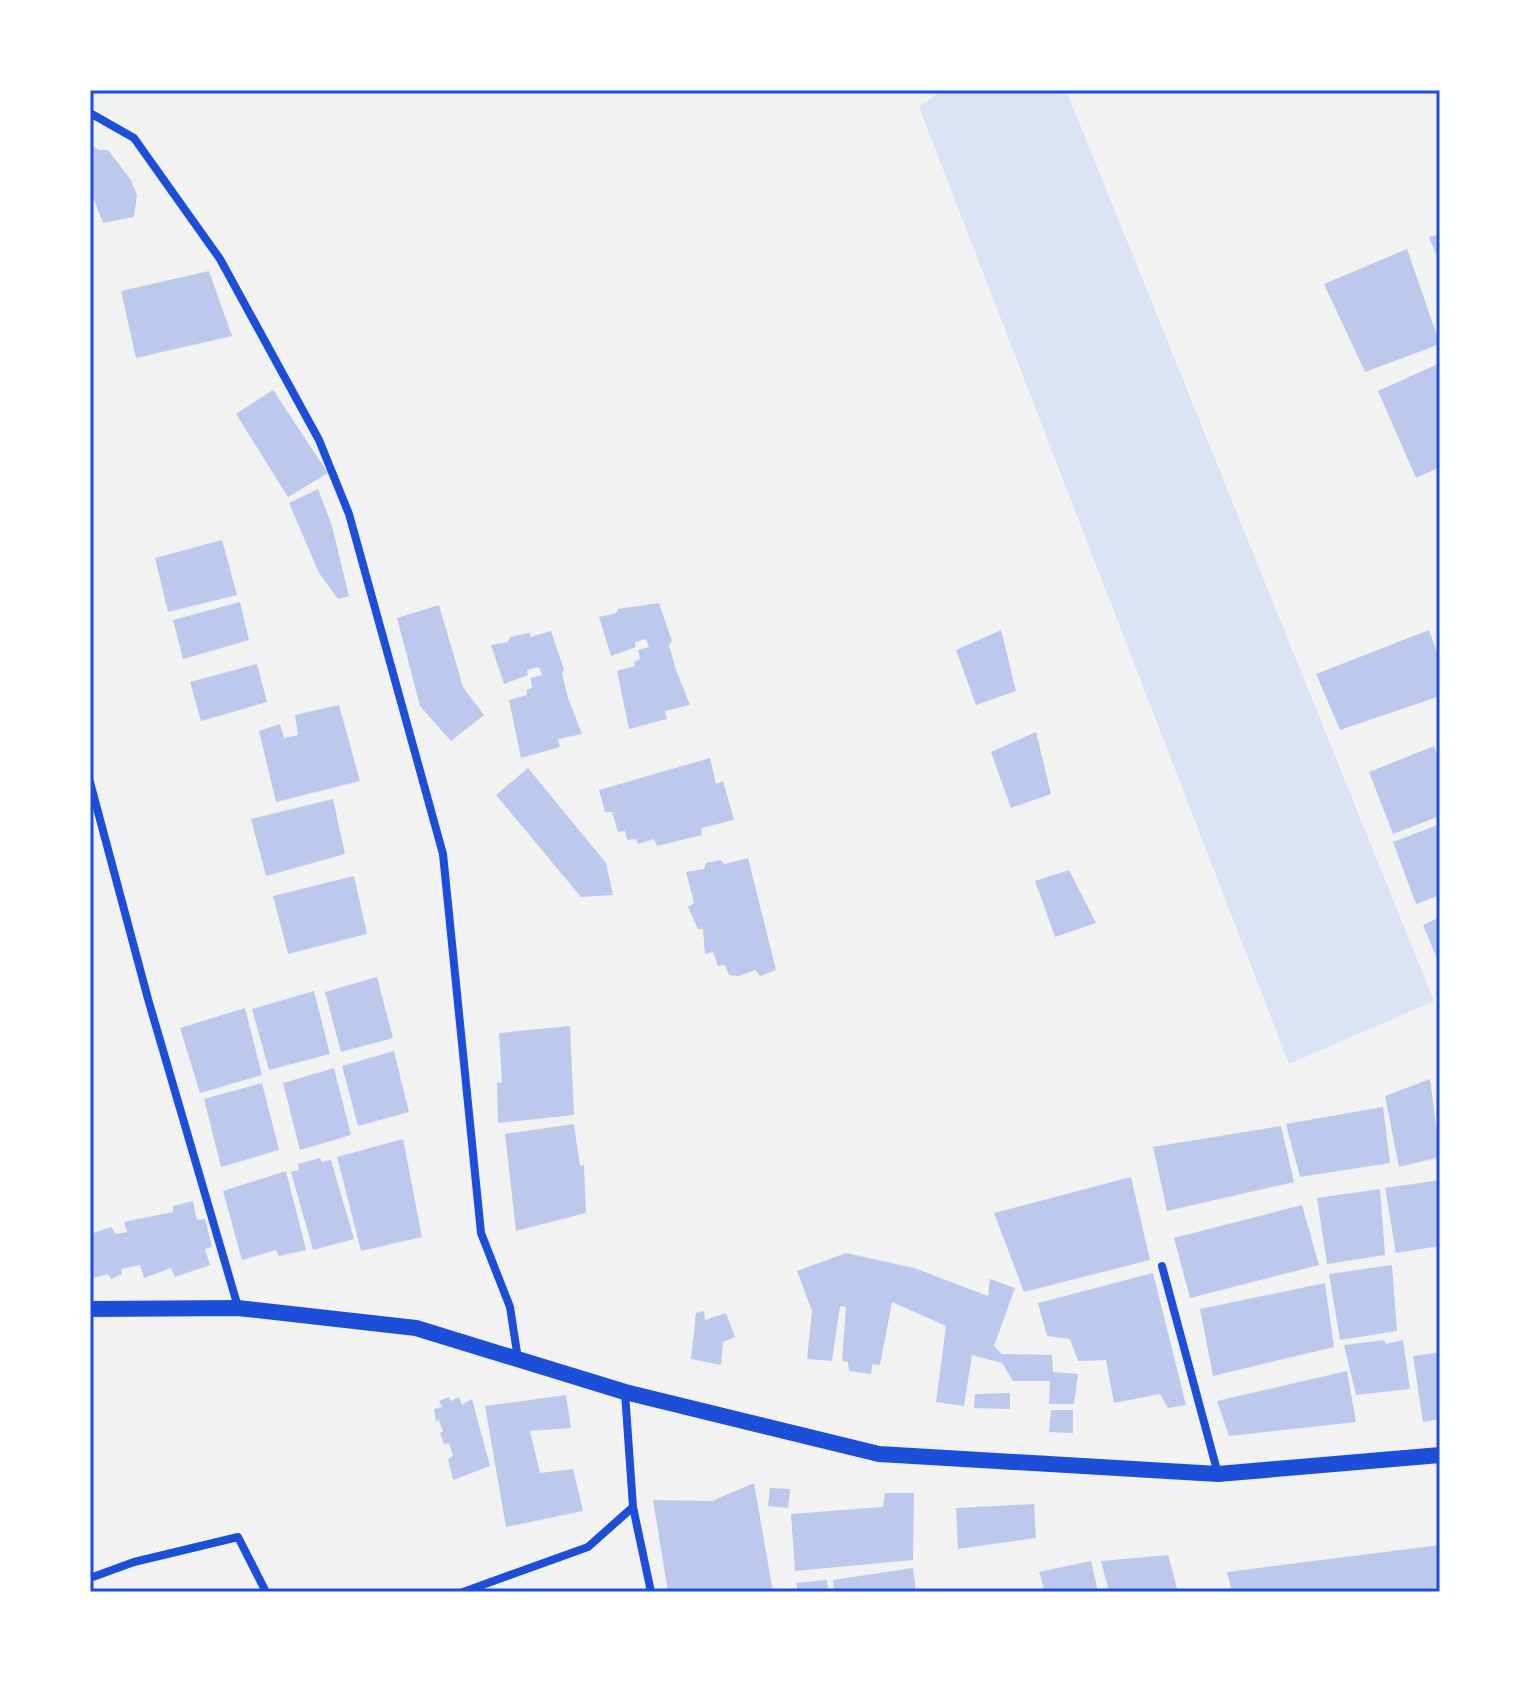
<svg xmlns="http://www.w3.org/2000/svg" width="1530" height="1682" viewBox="0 0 1530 1682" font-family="Mulish,sans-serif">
  <rect width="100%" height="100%" fill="#f2f2f2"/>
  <path fill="#dbe4f7" d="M942,90H1066L1434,1001L1289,1064L919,107Z"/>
  <path fill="#bdc9ec" d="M90,144L99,150H108L131,180L137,195L134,217L103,223L94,200L90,201Z
    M1440,234V264L1429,237Z
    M1407,249L1440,344L1365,372L1324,284Z
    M209,271L232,336L136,358L121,291Z
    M1440,363V467L1416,478L1378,391Z
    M273,390L328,473L288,497L236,414Z
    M318,489L332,526L349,596L338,599L319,573L289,503Z
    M222,540L237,595L168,612L155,558Z
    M240,602L249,640L183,659L173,620Z
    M659,603L672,641L669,645L676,670L690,705L665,711L667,719L629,729L617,671L635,666L634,662L640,659L638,650L649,647L646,639L635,642L636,647L611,656L599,617L616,613L618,609Z
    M439,605L463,687L484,715L451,741L420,706L397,618Z
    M1001,630L1016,691L976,705L956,650Z
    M1429,630L1440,661V696L1340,730L1316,674Z
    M551,631L564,669L562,674L568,698L582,734L558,739L560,747L521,758L509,700L527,695L526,690L532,688L531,678L542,675L539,667L527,670L528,675L504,684L491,645L508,642L510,637L529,633L531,637Z
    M257,664L267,702L201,721L190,682Z
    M339,705L360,781L276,802L259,731L280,724L284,738L298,735L295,715Z
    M1036,732L1051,794L1011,808L991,752Z
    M1434,746L1440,765V816L1393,834L1369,772Z
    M710,758L716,784L723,781L734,820L701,828L702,835L657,846L654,839L638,844L636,839L627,840L625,831L618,832L612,812H605L599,790Z
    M528,768L606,863L613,895L581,897L496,795Z
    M333,799L345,854L266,876L251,819Z
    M1440,824V895L1416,904L1393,842Z
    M748,858L776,970L760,976L755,970L739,976L729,975L725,965L718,966L713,952L705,954L703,929H698L688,907L694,903L686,872L704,869L706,863L720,860L725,864Z
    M1069,870L1096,923L1055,937L1035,881Z
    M354,876L367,934L288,954L273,896Z
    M1440,917V966L1423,925Z
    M377,977L393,1038L341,1052L325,992Z
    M314,991L330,1054L269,1070L252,1009Z
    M245,1008L262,1075L200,1093L180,1028Z
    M570,1026L574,1115L498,1123L497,1083L502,1082L499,1033Z
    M394,1051L409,1112L358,1126L342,1066Z
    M334,1068L351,1135L300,1150L283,1083Z
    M1430,1079L1440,1157L1399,1167L1385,1096Z
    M262,1083L279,1150L221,1167L204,1099Z
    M1383,1107L1390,1163L1300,1177L1286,1124Z
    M574,1124L580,1166L584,1165L586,1213L516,1231L505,1134Z
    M1281,1126L1294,1182L1167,1211L1153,1147Z
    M403,1139L422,1237L361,1251L337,1157Z
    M320,1158L322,1162L331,1160L354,1239L313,1250L291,1172L299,1170L298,1164Z
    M286,1171L306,1250L279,1256L276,1250L242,1260L223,1191Z
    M1131,1177L1150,1260L1024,1292L994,1213Z
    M1440,1180V1246L1396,1253L1385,1188Z
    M1380,1189L1385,1255L1327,1264L1317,1198Z
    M193,1201L197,1220L205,1219L212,1247L205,1249L210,1265L175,1277L171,1268L144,1278L140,1265L121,1269L122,1274L111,1279L108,1274L90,1279V1234L111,1227L116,1234L127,1232L124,1222L173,1212V1206Z
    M1302,1205L1319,1265L1190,1298L1174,1238Z
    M846,1253L914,1268L988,1296L990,1279L1015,1288L994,1346L1002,1354L1052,1355L1053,1372L1078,1374L1074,1404H1049L1050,1381H1013L1002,1363L972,1355L964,1406L936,1402L946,1326L892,1302L880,1365L872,1364L871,1374L849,1371L848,1362L842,1361L846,1307L840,1306L832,1361L807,1359L812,1311L797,1271Z
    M1392,1265L1397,1331L1340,1340L1329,1274Z
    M1153,1273L1186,1405L1168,1408L1160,1394L1114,1403L1106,1360L1078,1361L1070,1339L1047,1336L1038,1303Z
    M1325,1283L1334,1347L1213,1376L1200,1309Z
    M704,1311L705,1320L726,1313L735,1337L723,1342L721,1365L691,1359L696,1313Z
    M1384,1340L1386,1344L1403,1340L1410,1389L1356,1395L1344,1345Z
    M1440,1352V1419L1423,1422L1413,1356Z
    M1347,1371L1356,1422L1229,1436L1217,1401Z
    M1010,1393V1409L974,1408L975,1394Z
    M566,1395L571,1428L530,1431L540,1473L573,1469L583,1511L506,1527L485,1406Z
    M449,1397L451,1401L459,1397L462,1405L472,1399L490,1466L453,1480L448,1459L453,1456L449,1443L444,1444L440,1433L443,1432L439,1420L436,1422L434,1409L442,1407L439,1401Z
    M1051,1410H1073V1433L1049,1432Z
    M754,1483L773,1592H668L653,1500L712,1501Z
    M770,1488L790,1489L788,1508L768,1506Z
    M885,1493H914L913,1560L795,1571L791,1514L883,1507Z
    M1034,1504L1036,1538L958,1549L956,1508Z
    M1440,1545V1592H1232L1227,1572Z
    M1168,1555L1178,1592H1109L1101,1561Z
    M1091,1561L1098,1592H1045L1039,1572Z
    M913,1568L916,1592H834L833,1580Z
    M827,1580L828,1592H798L796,1583Z"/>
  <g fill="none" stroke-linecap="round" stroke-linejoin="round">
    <path stroke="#1d4ed8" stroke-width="8" d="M90,113L134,138L220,259L319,440L349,514L443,854L481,1233L510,1307L518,1359
      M90,782L148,999L238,1307
      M1162,1266L1218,1474
      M633,1507L651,1592
      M90,1578L134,1562L238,1537L266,1592
      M463,1592L588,1547L633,1507L625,1393"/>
    <path stroke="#1d4ed8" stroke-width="16" d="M90,1309L238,1308L416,1328L625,1392L879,1454L1218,1474L1440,1455"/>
  </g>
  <rect width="1530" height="1682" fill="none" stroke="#ffffff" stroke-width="184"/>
  <rect x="92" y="92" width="1346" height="1498" fill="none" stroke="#1d4ed8" stroke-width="3"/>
</svg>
